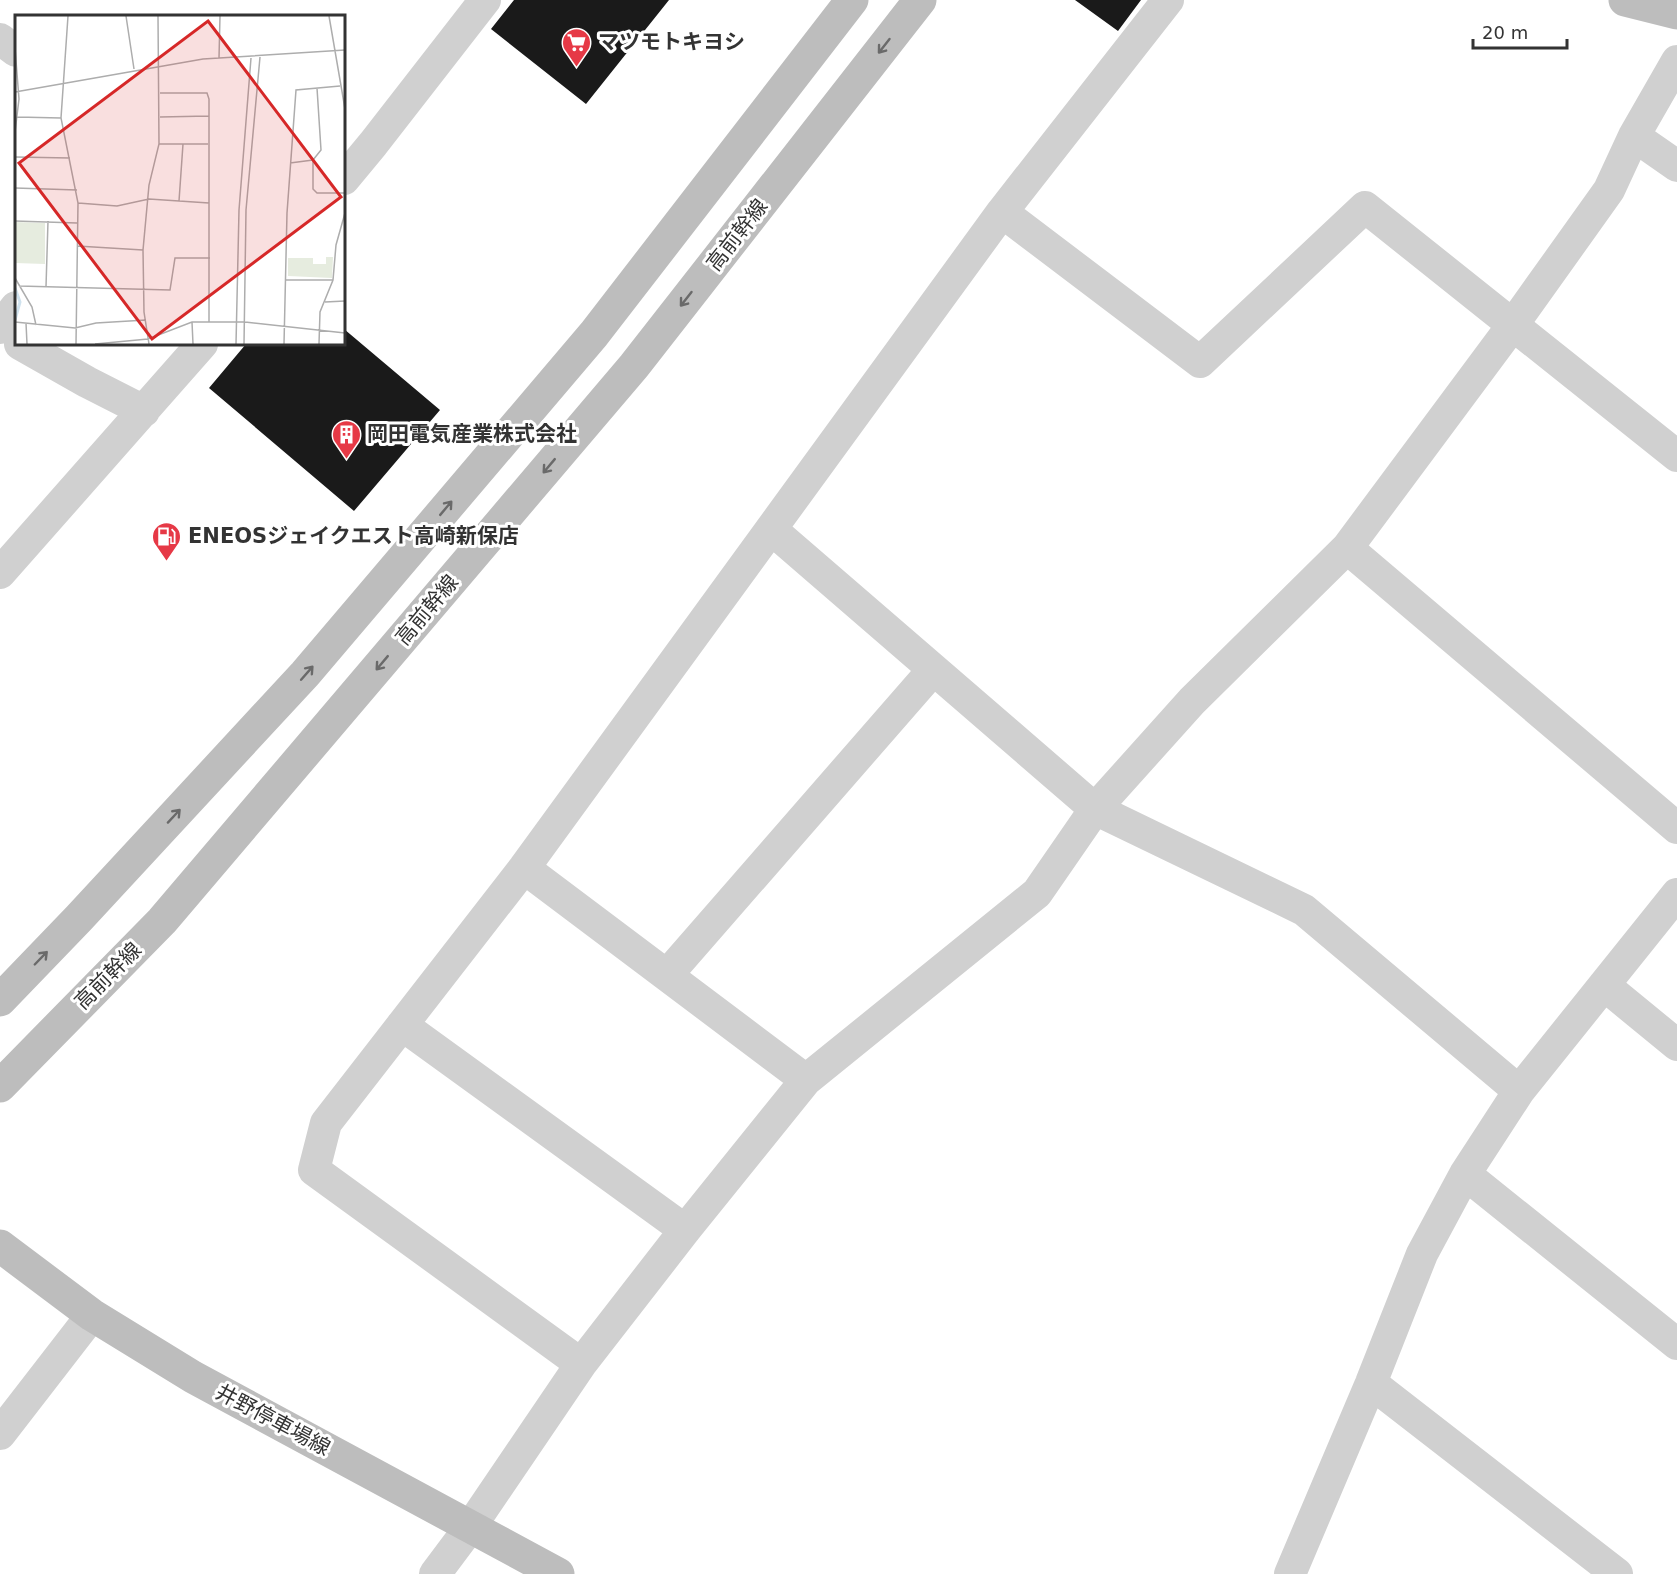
<svg xmlns="http://www.w3.org/2000/svg" width="1677" height="1574" viewBox="0 0 1677 1574" font-family="'DejaVu Sans','Noto Sans JP',sans-serif">
  <rect width="100%" height="100%" fill="#fff"/>
  <path fill="#1a1a1a" d="M514,0H669L586,104L491,29Z
    M1075,0H1141L1118,31Z
    M344,329L440,410L354,511L209,388L246,344H344Z"/>
  <g fill="none" stroke-linecap="round" stroke-linejoin="round">
    <path stroke="#d0d0d0" stroke-width="32" d="M0,39L16,51
      M1634,136L1677,166
      M344,179L373,144L485,0
      M1002,212L1200,362L1365,207L1677,456
      M0,328L16,307
      M20,344L87,382L144,411
      M771,529L1095,809L1304,910L1519,1091
      M1347,548L1677,828
      M0,573L202,344
      M524,868L806,1080
      M667,975L933,670
      M1604,985L1677,1045
      M402,1025L685,1230
      M1465,1174L1677,1344
      M581,1364L314,1170L326,1123L524,868L1002,212L1168,0
      M1371,1383L1617,1574
      M0,1434L92,1315
      M435,1574L471,1526L581,1364L685,1230L806,1080L1037,893L1095,809L1192,701L1347,548L1512,326L1609,190L1634,136L1677,61
      M1290,1574L1371,1383L1422,1254L1465,1174L1519,1091L1677,894"/>
    <path stroke="#bdbdbd" stroke-width="33" d="M1625,0L1677,13
      M0,1000L79,918L305,674L594,334L852,0
      M0,1086L162,921L634,366L920,0
      M0,1246L92,1315L193,1377L558,1574"/>
  </g>
  <defs><path id="oneway-shaft" d="M-6 0H5M1.5-3L5.5 0L1.5 3" fill="none" stroke-width="1.6" stroke-linecap="round" stroke-linejoin="round" transform="scale(1.5)"/></defs>
  <g stroke="#6a6a6a">
    <use href="#oneway-shaft" transform="translate(884 46) rotate(128)"/>
    <use href="#oneway-shaft" transform="translate(686 299) rotate(128)"/>
    <use href="#oneway-shaft" transform="translate(549 466) rotate(130)"/>
    <use href="#oneway-shaft" transform="translate(446 508) rotate(-50)"/>
    <use href="#oneway-shaft" transform="translate(382 663) rotate(130)"/>
    <use href="#oneway-shaft" transform="translate(307 673) rotate(-49)"/>
    <use href="#oneway-shaft" transform="translate(174 816) rotate(-47)"/>
    <use href="#oneway-shaft" transform="translate(41 958) rotate(-46)"/>
  </g>
  <defs>
    <symbol id="supermarket-pin" viewBox="-11 -11 22 30"><path d="M0 17L-7.5 6A9.5 9.5 0 1 1 7.5 6Z" fill="#e63946" stroke="#fff"/><path d="M-6-5.5h2.5l.6 2H6L4.5 2H-2.5L-4.4-4H-6ZM-1.5 3.2a1.3 1.3 0 1 0 .1 0ZM3 3.2a1.3 1.3 0 1 0 .1 0Z" fill="#fff"/></symbol>
    <symbol id="building-pin" viewBox="-11 -11 22 30"><path d="M0 17L-7.5 6A9.5 9.5 0 1 1 7.5 6Z" fill="#e63946" stroke="#fff"/><path d="M-4-6H4V6H1V3H-1V6H-4ZM-2.5-4.3h1.7v1.8h-1.7ZM.8-4.3h1.7v1.8H.8ZM-2.5-1h1.7V.8h-1.7ZM.8-1h1.7V.8H.8Z" fill="#fff"/></symbol>
    <symbol id="fuel-pin" viewBox="-11 -11 22 30"><path d="M0 17L-7.5 6A9.5 9.5 0 1 1 7.5 6Z" fill="#e63946" stroke="#fff"/><path d="M-5.5-6h7V0h2V4h1.3V-2.5L3-4.5l.8-.8L6-3V5H2.5V1h-1V6h-7ZM-4.2-4.7v3.2H.2V-4.7Z" fill="#fff"/></symbol>
  </defs>
  <g fill-rule="evenodd">
    <use href="#supermarket-pin" x="560" y="26" width="33" height="45"/>
    <use href="#building-pin" x="330" y="418" width="33" height="45"/>
    <use href="#fuel-pin" x="150" y="520" width="33" height="45"/>
  </g>
  <g text-anchor="middle" dominant-baseline="central" stroke-width="6" stroke-linejoin="round" paint-order="stroke">
    <g font-size="21" font-weight="bold" fill="#333" stroke="#fff" text-anchor="start">
      <text x="598" y="42">マツモトキヨシ</text>
      <text x="367" y="434">岡田電気産業株式会社</text>
      <text x="188" y="536">ENEOSジェイクエスト高崎新保店</text>
    </g>
    <g font-size="21" fill="#333" stroke="#fff">
      <text transform="translate(737 235) rotate(-52)">高前幹線</text>
      <text transform="translate(427 610) rotate(-50)">高前幹線</text>
      <text transform="translate(108 976) rotate(-45)">高前幹線</text>
      <text transform="translate(273 1420) rotate(28)">井野停車場線</text>
    </g>
  </g>
  <g transform="translate(15 15)">
    <rect width="330" height="330" fill="#fff"/>
    <path d="M0,207L30,208V249L0,248ZM311,242H318L317,263L273,261V243H298V249H311Z" fill="#e6ecdf"/>
    <path fill="none" stroke="#cfe2ee" stroke-width="3" d="M0,273L5,287L0,305"/>
    <path fill="none" stroke="#adadad" stroke-width="1.5" d="M53,1L46,103L63,188L61,329M111,1L119,54M314,1L330,94M0,33L4,84L0,117M204,43L205,1M302,73L306,135L298,145V174L302,178H330M0,77L188,44L330,35M145,78H192L194,84V307M2,102L46,103M145,102L194,101M144,129H193M0,142L55,143M275,148L298,145M0,173L62,175M164,186L168,129M63,188L102,191L134,184L194,188M0,206L62,208M62,231L128,235M0,263L17,292L21,310M271,265H318M4,271L155,275L160,243H195M31,272L33,206M310,287L330,286M0,307L60,313L81,308L131,305M177,307L178,329M11,308L12,329M80,329L133,324L177,307H230L330,318M134,329L129,297L128,235L134,170L144,129L143,1M221,329L224,195L236,43M229,329L231,195L245,42M269,329L272,198L281,75L325,71M304,329L305,297L318,265L321,230L330,198"/>
    <path fill="#d62828" fill-opacity="0.15" stroke="#d62828" stroke-width="3" d="M193,6L326,182L137,324L4,148Z"/>
    <rect width="330" height="330" fill="none" stroke="#333" stroke-width="3"/>
  </g>
  <path d="M1473 39v9h94v-9" fill="none" stroke="#333333" stroke-width="3"/>
  <text x="1482" y="39" font-size="18" fill="#333333" stroke="#ffffff" stroke-width="4.5" paint-order="stroke">20 m</text>
</svg>
